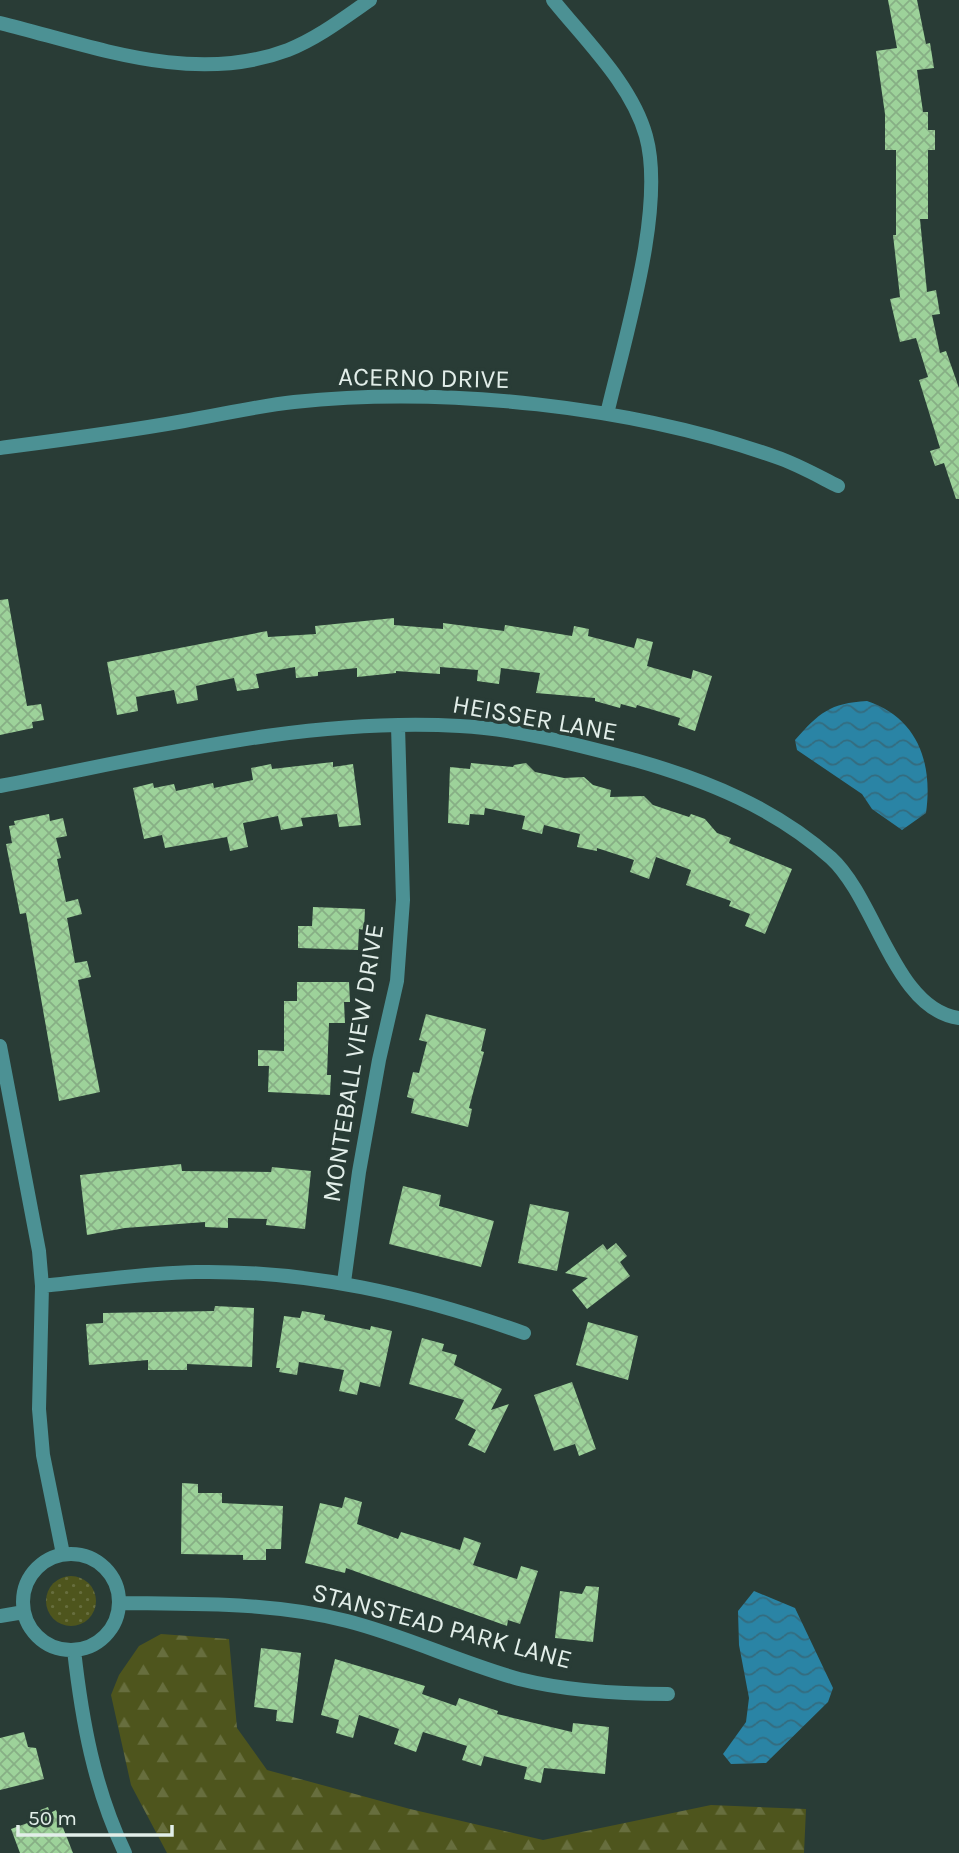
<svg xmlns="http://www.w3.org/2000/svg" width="959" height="1853" viewBox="0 0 959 1853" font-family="Karla,sans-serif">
  <defs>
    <pattern id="grass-dots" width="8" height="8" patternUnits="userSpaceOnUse" patternTransform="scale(1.75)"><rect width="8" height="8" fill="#4e551d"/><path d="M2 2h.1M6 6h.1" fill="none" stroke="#676e3e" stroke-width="1.8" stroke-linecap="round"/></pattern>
    <pattern id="forest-firs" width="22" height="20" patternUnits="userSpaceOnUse" patternTransform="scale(1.75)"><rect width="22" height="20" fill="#4e551d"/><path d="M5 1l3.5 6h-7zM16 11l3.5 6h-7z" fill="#676e3e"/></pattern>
    <pattern id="water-waves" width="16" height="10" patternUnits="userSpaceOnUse" patternTransform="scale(1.75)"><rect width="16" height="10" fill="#2a84a5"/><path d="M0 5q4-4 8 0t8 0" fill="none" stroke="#346c7f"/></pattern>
    <pattern id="building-cross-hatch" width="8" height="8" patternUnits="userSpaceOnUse" patternTransform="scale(1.75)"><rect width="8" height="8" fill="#9dd29a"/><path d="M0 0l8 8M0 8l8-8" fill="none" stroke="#87af85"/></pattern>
  </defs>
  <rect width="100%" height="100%" fill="#293c36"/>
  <path fill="url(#grass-dots)" d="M46 1601a25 25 0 1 1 50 0a25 25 0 1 1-50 0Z"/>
  <path fill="url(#forest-firs)" d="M161,1634L229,1639L237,1728L267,1770L410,1809L543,1840L711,1805L806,1809L804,1853H167L131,1785L111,1695L119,1675L139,1646Z"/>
  <path fill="url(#water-waves)" d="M867,701C918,718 933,763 926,813L902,830L872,809L862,794L797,750L795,740C819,713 830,703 867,701Z
    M754,1591L795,1608L833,1688L828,1702L766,1763L731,1764L723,1754L746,1722L749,1698L739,1645L738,1611Z"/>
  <path fill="url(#building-cross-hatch)" d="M888,0H917L926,44L930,43L934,68L917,70L923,112H928V130H935V150H928V219H920L927,292L936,290L940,314L932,315L940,353L946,351L959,388V499H956L944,463L935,466L930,451L940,448L919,380L928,377L916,338L900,342L890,299L900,297L893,235H896V150H885V114L876,51L897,48Z
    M8,599L27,706L41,704L44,720L32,722L33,728L0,735V600Z
    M394,618V625L443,629V623L504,631L505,625L572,636L574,626L589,629L588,636L634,648L637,638L653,642L647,666L691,679L693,670L712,676L695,731L678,725L680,718L637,705L636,708L621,704L620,708L595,701V698L536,693L540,673L501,668L499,684L477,681L478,670L440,667V674L396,671V673L357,677V668L318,672V676L296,678L295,667L256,674L259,688L237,691L234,678L196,686L198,700L177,704L174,690L136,697L138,711L117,715L107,662L267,631L268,637L316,634L315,626Z
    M333,762V767L353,764L361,825L339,827L337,814L301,818L303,826L281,830L278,816L243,823L248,847L230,851L227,837L165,848L162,835L144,839L133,788L153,783L154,788L174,784L176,791L213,783L214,788L253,780L251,768L271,764L272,769Z
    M471,763L513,767L514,765L526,763L535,772L564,778L584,777L593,785L611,790L610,797L644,796L653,805L689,817L691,814L705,819L717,833L731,838L729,843L792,869L765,934L745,926L750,914L729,906L731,901L686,885L691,870L656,857L649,879L630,872L634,860L597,848V851L577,847L580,834L544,825L542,834L522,829L525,816L485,808L484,815L470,814L469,825L448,823L450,767L470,769Z
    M49,814L50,821L63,818L67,836L56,838L61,858L57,859L66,902L78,899L82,914L67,918L75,963L87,961L91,977L78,980L100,1092L59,1101L26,913L20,914L6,844L12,843L9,826L15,825L14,821Z
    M313,907L365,909L364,930L359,929L358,950L298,948V926H312Z
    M297,982H349L350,1002H344L345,1023H329L327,1075H331L330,1095L268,1092L269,1066H258V1050L284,1051V1001H297Z
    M426,1014L486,1029L481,1051L484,1052L469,1108L472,1109L468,1127L411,1113L414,1099L407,1097L413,1072L419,1073L427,1042L419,1040Z
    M181,1164L182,1171L271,1172L272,1167L311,1171L305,1229L266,1225L267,1219L228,1218V1228L205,1227V1222L125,1228L87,1235L80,1175Z
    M403,1186L441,1195L439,1206L494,1221L481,1267L389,1244Z
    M530,1204L569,1212L557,1271L518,1263Z
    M616,1243L627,1256L620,1262L630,1276L587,1309L572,1290L588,1278L565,1273L603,1244L607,1250Z
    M215,1306L254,1308L252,1367L187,1364V1370H148V1360L89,1365L86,1324L103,1323V1313L214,1311Z
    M302,1311L325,1315L324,1320L370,1330L371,1326L392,1331L380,1387L360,1382L357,1395L339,1391L344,1370L299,1362L297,1375L279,1372L280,1368H276L284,1316L300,1318Z
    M588,1322L638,1336L628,1380L576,1365Z
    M422,1338L444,1344L442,1351L457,1355L454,1365L502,1389L491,1410L509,1404L485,1453L468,1445L476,1430L455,1419L464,1400L409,1384Z
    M572,1382L596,1449L579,1456L575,1444L554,1451L534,1395Z
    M182,1483L198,1484V1493H222V1503L283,1506L281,1549H266V1560H243V1555L181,1554Z
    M345,1497L362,1502L357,1524L398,1539L401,1532L460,1550L464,1537L481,1543L473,1565L517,1579L521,1566L538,1571L520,1624L508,1620L507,1626L346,1568L345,1573L305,1563L320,1503L342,1508Z
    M586,1586L599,1587L593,1642L555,1638L560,1591L582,1594Z
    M261,1648L301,1653L293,1723L276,1721L277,1710L254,1707Z
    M335,1659L425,1686L422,1694L456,1706L459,1698L498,1711L497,1714L572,1732L573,1723L609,1727L605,1774L544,1768L541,1783L524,1779L527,1767L484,1756L481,1766L462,1760L467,1746L423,1732L416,1752L394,1744L399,1729L359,1715L353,1738L336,1733L339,1720L321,1715Z
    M24,1732L28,1747L36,1748L44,1779L0,1790V1738Z
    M48,1807L50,1813L56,1810L73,1853H20L11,1829L33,1821L30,1814Z"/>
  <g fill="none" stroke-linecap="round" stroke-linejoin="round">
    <path stroke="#4c9194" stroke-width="14" d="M553,0C586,41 632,85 646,136C666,208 624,340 607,414
      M0,23C93,46 193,86 288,50C318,38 344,18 370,0
      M0,448C61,440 123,432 184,421C220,415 257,406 294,402C445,386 632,406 776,457C797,464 818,476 838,486
      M0,786C152,757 304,717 460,726C518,729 578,745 635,760C706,780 775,808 831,858C876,899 895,1010 959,1018
      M0,1046L39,1251L42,1286L39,1409L43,1455L63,1554
      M344,1282L359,1172L379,1060L397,981L403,900L398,726
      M42,1286C93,1281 144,1273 196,1272C310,1270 417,1295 524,1333
      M23 1602a48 48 0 1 1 96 0a48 48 0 1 1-96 0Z
      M119,1603C195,1604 273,1602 347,1621C406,1636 461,1663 519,1679C567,1691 618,1694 668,1694
      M0,1616L24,1612
      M74,1650C82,1721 94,1788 125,1853"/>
  </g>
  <g text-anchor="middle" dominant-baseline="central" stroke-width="7" stroke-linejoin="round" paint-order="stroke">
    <g font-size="26" fill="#e2eee9" stroke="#293c36">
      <text transform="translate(424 378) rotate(1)">ACERNO DRIVE</text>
      <text transform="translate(535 718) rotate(10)">HEISSER LANE</text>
      <text transform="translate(353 1063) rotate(-81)">MONTEBALL VIEW DRIVE</text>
      <text transform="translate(442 1626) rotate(15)">STANSTEAD PARK LANE</text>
    </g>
  </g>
  <path d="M18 1825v10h154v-10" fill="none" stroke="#e2eee9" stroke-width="3.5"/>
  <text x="28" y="1825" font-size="21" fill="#e2eee9" stroke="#293c36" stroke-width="5" paint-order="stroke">50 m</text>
</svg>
